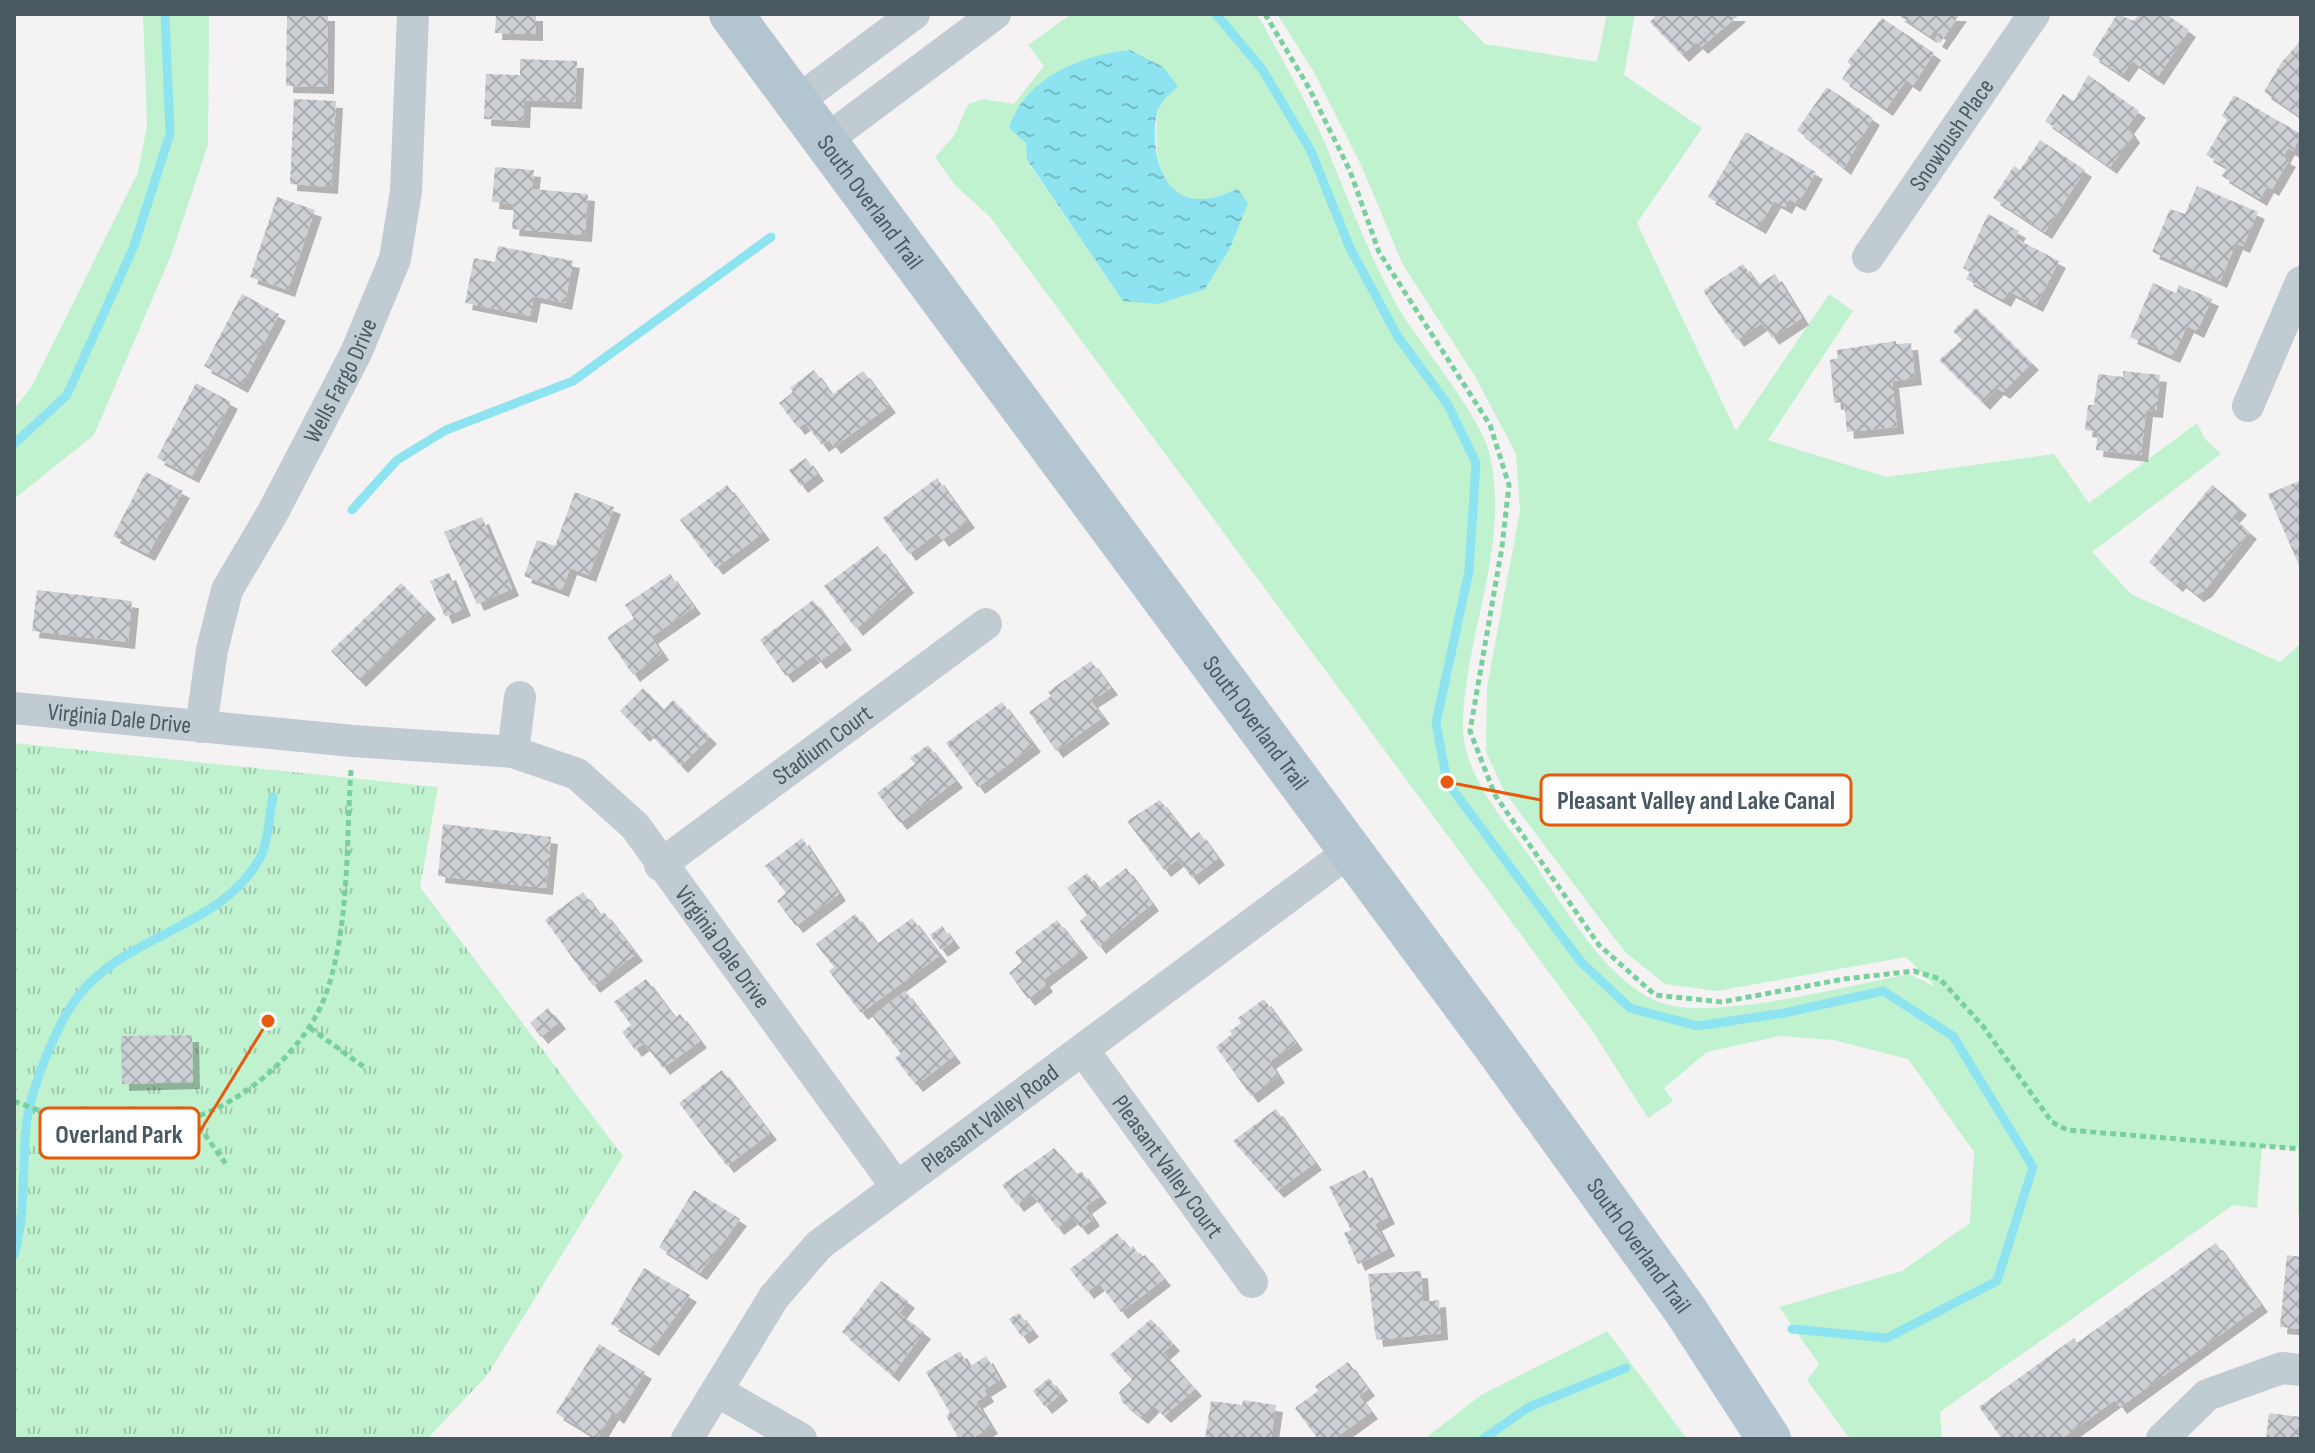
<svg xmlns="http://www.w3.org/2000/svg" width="2315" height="1453" viewBox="0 0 2315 1453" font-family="'Sofia Sans Condensed',sans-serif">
  <defs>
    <pattern id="park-tufts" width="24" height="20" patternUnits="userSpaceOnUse" patternTransform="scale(2)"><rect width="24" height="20" fill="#c1f2d0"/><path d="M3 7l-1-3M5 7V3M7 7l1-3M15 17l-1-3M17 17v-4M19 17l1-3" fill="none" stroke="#9fc7ac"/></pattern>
    <pattern id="water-ripples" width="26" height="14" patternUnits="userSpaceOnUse" patternTransform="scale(2)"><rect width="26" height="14" fill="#8de4f0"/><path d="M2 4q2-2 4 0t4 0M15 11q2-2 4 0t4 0" fill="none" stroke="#75bcc6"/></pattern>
    <pattern id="building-cross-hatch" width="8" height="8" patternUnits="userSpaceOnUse" patternTransform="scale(2)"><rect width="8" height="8" fill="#ccd0d5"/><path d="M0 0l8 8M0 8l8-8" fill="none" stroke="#a8acb0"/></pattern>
    <filter id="shadow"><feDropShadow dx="7" dy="7" stdDeviation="0" flood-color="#0004"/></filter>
  </defs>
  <rect width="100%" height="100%" fill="#f5f2f3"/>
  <path fill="#c1f2d0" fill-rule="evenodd" d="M143,14H209L208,144L172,253L94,435L14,499V409L32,386L138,172L147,126Z
    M1071,14H1256L1260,19C1282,59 1305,99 1324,141C1347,196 1367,251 1396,304C1419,344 1481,415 1490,455C1510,544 1466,633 1463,721C1461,772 1500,815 1528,854C1560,900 1608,987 1665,1004C1718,1020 1851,985 1909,974L1936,987L1906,957L1717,991L1665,984L1625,952L1505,793L1486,752L1487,687L1520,511L1516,454L1476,378L1402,263L1362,167L1314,72L1277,14H1456L1485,44L1597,62L1607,14H1635L1624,75L1702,128L1637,223L1736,431L1829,294L1853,311L1768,440L1886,477L2054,454L2089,503L2197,423L2205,439L2221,454L2092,552L2131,594L2280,662L2301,643V1214L2298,1213V1148L2262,1146L2257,1208L2233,1205L1940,1412L1942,1439H1850L1807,1380L1819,1364L1779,1307L1902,1271L1970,1223L1974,1152L1908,1059L1833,1040L1780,1036L1707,1052L1664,1088L1673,1101L1648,1118L1593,1032L990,217L954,184L935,157L954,136L968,104L984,99L1014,104L1044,66L1028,45ZM1159,106C1153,138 1153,199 1200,200C1211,200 1227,192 1238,190L1123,301L1027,161L1026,143Z
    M1607,1331L1687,1439H1424L1481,1395Z"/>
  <path fill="url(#park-tufts)" d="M14,743L438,787L420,887L623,1156L488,1374L430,1436L432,1439H14Z"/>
  <path fill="url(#water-ripples)" d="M1130,50L1163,67L1178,86C1171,93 1161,101 1158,110C1149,141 1158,201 1201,199C1213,199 1227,193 1238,189L1248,203L1230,248L1205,289L1158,304L1123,301L1027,160L1026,143L1009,128C1024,78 1081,55 1130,50Z"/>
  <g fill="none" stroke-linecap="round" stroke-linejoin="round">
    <path stroke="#8de4f0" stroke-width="9" d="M1216,14L1262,69L1311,151L1350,248L1398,337L1448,405L1476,463L1469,571L1436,723L1447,782L1581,962L1630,1008L1697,1026L1784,1013L1883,991L1953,1036L2033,1167L1997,1281L1887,1338L1792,1329
      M14,444L67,395L134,246L170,134L165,14
      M352,510L397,460L446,430L573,381L771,237
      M14,1255C26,1213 22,1171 26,1128C29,1092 57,1022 80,994C129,933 224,927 261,856C269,840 269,814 273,797
      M1483,1439L1529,1407L1626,1368"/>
  </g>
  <path fill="url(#building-cross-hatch)" filter="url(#shadow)" d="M287,14H328L327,87L286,86Z
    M496,14H536V34L495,33Z
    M1657,14H1737L1739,15L1701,47L1696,42L1682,55L1650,22Z
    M1897,14H1960L1940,43L1935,40L1939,33L1934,30L1930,36Z
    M2117,14L2134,21L2139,14H2166L2189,30L2157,78L2132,61L2122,75L2092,55Z
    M1882,18L1934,53L1913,85L1906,80L1886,109L1842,79L1851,65L1847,62Z
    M2301,40V117L2264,92L2281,63Z
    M520,59L577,61L575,102L524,100L523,121L484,119L486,74L520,75Z
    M2088,75L2139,111L2127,127L2133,136L2110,167L2045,121L2063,94L2074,101Z
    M1827,87L1873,118L1844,168L1797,130Z
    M2234,95L2301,134L2293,151L2288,148L2283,157L2289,160L2272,189L2267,186L2260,199L2222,176L2227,167L2206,155L2227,120L2222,116Z
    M294,99L336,101L331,187L290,184Z
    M1746,132L1816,172L1798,204L1789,199L1785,207L1774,201L1759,227L1708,197Z
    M2040,140L2085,170L2045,232L1993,198L2014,166L2020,170Z
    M495,167L534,170L532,189L588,194L585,235L512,229L514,204L492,202Z
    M2197,186L2258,212L2243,246L2236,243L2220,281L2152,252L2170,209L2185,214Z
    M277,197L315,210L288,290L250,277Z
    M1988,214L2019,231L2015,238L2059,261L2036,305L2009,291L2004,300L1966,279L1970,272L1963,268Z
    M498,246L573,261L565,303L534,296L530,316L465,303L474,258L495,262Z
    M1743,264L1758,285L1775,274L1802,318L1772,338L1762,323L1737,340L1703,291Z
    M2153,283L2176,293L2179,285L2212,299L2197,331L2187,326L2173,356L2130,337Z
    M242,294L279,314L241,386L204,366Z
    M1976,308L2032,363L2003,392L1997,388L1983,403L1939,360L1962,340L1953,331Z
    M1896,341V344L1911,343L1915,378L1892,381L1897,427L1847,432L1844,402L1834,403L1830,360L1838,358L1837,350Z
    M814,370L832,395L863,371L889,406L834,447L829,440L822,445L805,423L798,428L779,403L793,392L790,388Z
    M2123,371L2160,375L2156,411L2146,410L2141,455L2096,450L2098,432L2085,430L2088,405H2094L2098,374L2123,377Z
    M196,383L231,402L192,476L157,458Z
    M806,458L817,474L801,486L789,470Z
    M146,472L183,491L148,554L113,536Z
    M937,478L968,521L942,540L937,533L909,554L883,518Z
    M2299,481L2301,485V570L2268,494Z
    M727,485L763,533L716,568L680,520Z
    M2212,485L2240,508L2232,517L2250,532L2205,590L2197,595L2179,581L2176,585L2149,562Z
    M575,492L614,507L589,575L570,568L562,590L524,576L537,540L555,546Z
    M482,517L512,589L477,604L444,532Z
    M878,546L907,586L856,629L824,586Z
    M449,573L464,609L445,617L430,581Z
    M670,574L694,607L651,637L662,653L633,675L607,637L634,618L625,605Z
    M401,583L429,612L359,680L331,651Z
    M37,590L132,601L128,642L32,631Z
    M813,600L845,643L819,662L814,655L786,676L760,640Z
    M1091,661L1111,688L1091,701L1103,717L1056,751L1029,712L1051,696L1048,692Z
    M643,688L664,709L673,700L710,737L681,766L647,731L643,735L620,711Z
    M1002,702L1034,745L978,787L946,743Z
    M928,745L956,781L900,823L877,793L915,764L910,758Z
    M1160,800L1190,839L1199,832L1218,858L1192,878L1178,859L1164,870L1127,821Z
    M443,824L551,837L546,888L438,876Z
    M802,838L839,894L796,926L777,901L786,893L765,866Z
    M1126,868L1152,904L1099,947L1080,921L1087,915L1067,888L1087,873L1098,889Z
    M583,892L600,915L604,912L636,954L593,986L545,920Z
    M855,914L877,944L912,918L940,955L861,1013L829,971L834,967L816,944Z
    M1057,920L1081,951L1043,980L1046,985L1028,999L1009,973L1022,962L1015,952Z
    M942,926L953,941L941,950L930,935Z
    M646,979L675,1018L680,1014L700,1041L663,1068L644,1043L635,1050L622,1032L631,1025L614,1002Z
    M905,991L954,1056L916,1085L895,1058L901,1054L872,1016Z
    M1264,999L1296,1043L1269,1062L1278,1076L1251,1096L1216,1047L1232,1034L1230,1031L1241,1023L1238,1018Z
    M548,1008L559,1022L541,1037L530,1023Z
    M192,1035L193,1082L122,1084L121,1036Z
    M722,1070L770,1133L727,1166L679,1103Z
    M1276,1109L1315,1163L1277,1191L1233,1141Z
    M1054,1148L1077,1175L1081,1171L1100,1196L1085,1207L1093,1219L1081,1228L1072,1217L1057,1228L1032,1194L1017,1205L1002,1185Z
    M1365,1170L1388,1217L1375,1224L1388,1249L1358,1264L1344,1233L1351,1230L1329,1187Z
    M694,1190L740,1219L700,1273L659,1247Z
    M1117,1233L1129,1249L1133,1246L1141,1257L1145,1255L1164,1279L1121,1312L1099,1283L1087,1292L1070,1269Z
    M2216,1243L2261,1305L2120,1407L2115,1400L2061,1439H2002L1979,1407L2074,1338L2077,1343Z
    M2287,1255L2301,1257V1329L2280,1327Z
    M644,1268L690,1295L652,1349L611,1324Z
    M1421,1271L1423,1302L1439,1300L1441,1333L1376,1340L1368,1274Z
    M881,1281L908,1301L899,1313L924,1332L892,1375L842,1332Z
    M1019,1313L1032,1330L1022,1337L1009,1319Z
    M1151,1319L1173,1344L1163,1353L1195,1389L1164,1416L1153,1405L1141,1417L1122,1402L1119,1392L1132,1380L1110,1355Z
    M599,1344L645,1372L617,1417L612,1413L597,1438L556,1413Z
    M960,1351L969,1367L986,1356L1000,1380L984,1390L987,1395L976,1402L991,1427L971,1439H959L946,1416L950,1413L926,1372Z
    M1348,1362L1368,1389L1359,1396L1371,1412L1334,1439H1318L1295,1408L1318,1391L1315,1386Z
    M1049,1378L1061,1394L1045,1407L1033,1391Z
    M1243,1400L1276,1405L1271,1439H1205L1211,1401L1242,1405Z
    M2269,1413L2301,1417V1439H2266Z"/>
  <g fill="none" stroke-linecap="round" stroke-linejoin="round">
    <path stroke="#78d19d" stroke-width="5" stroke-dasharray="6 4" stroke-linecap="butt" d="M1265,14L1309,88L1350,171L1379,252L1490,425L1509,485L1502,547L1470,731L1495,795L1599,945L1655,995L1722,1002L1844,979L1914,971L1940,979L1982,1025L2052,1122L2067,1130L2301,1149
      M310,1028L364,1067
      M14,1101C66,1123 137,1134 192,1118C245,1102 304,1050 324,999C350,932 346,842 351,770
      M193,1118L228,1167"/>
    <g stroke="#c0cbd2" stroke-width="32">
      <path d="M796,102L914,14"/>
      <path d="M826,140L995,14"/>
      <path id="s1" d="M1868,257L2034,14"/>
      <path d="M2248,406L2301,282"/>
      <path id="s2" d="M14,708L353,741L513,752L577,774L635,826L896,1186"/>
      <path id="s3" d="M201,727L212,650L227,590L273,512L356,353L395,259L406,191L413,14"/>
      <path d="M513,752L520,697"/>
      <path id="s4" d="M660,865L986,624"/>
      <path id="s5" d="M1083,1050L1252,1282"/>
      <path d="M717,1391L801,1439"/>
      <path id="s6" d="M687,1439L774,1297L819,1245L1350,851"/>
      <path d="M2162,1439L2207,1395L2282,1368L2301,1370"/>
    </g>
    <path stroke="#b2c5d1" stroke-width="44" id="s7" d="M731,14L1495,1046L1686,1311L1769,1439"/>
  </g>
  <g text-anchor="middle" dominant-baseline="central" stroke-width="6" stroke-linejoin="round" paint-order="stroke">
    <g font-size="24" fill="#495861" stroke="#fff">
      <text stroke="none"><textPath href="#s1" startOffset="148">Snowbush Place</textPath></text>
      <text stroke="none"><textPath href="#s7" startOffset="234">South Overland Trail</textPath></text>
      <text stroke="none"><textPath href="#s3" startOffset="378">Wells Fargo Drive</textPath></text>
      <text stroke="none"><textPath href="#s2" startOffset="106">Virginia Dale Drive</textPath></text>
      <text stroke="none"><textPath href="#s7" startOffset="882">South Overland Trail</textPath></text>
      <text stroke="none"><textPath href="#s4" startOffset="202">Stadium Court</textPath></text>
      <text stroke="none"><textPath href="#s2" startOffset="796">Virginia Dale Drive</textPath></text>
      <text stroke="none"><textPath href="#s6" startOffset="448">Pleasant Valley Road</textPath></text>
      <text stroke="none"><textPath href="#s5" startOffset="144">Pleasant Valley Court</textPath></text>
      <text stroke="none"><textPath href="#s7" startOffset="1530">South Overland Trail</textPath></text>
    </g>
  </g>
  <path fill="none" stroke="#e8590c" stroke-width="3" d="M1447 782L1541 800M268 1021L199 1133"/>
  <g fill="#e8590c" stroke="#fff" stroke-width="3">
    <circle cx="1447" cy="782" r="8"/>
    <circle cx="268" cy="1021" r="8"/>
  </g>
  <g fill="#fff" stroke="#e8590c" stroke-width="3">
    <rect x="1541" y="775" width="310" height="50" rx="8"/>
    <rect x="40" y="1108" width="159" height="50" rx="8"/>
  </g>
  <g font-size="26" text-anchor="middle" font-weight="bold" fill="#495861">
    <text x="1696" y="809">Pleasant Valley and Lake Canal</text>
    <text x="119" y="1143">Overland Park</text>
  </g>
  <rect width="2315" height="1453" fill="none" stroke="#495861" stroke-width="32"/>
</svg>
